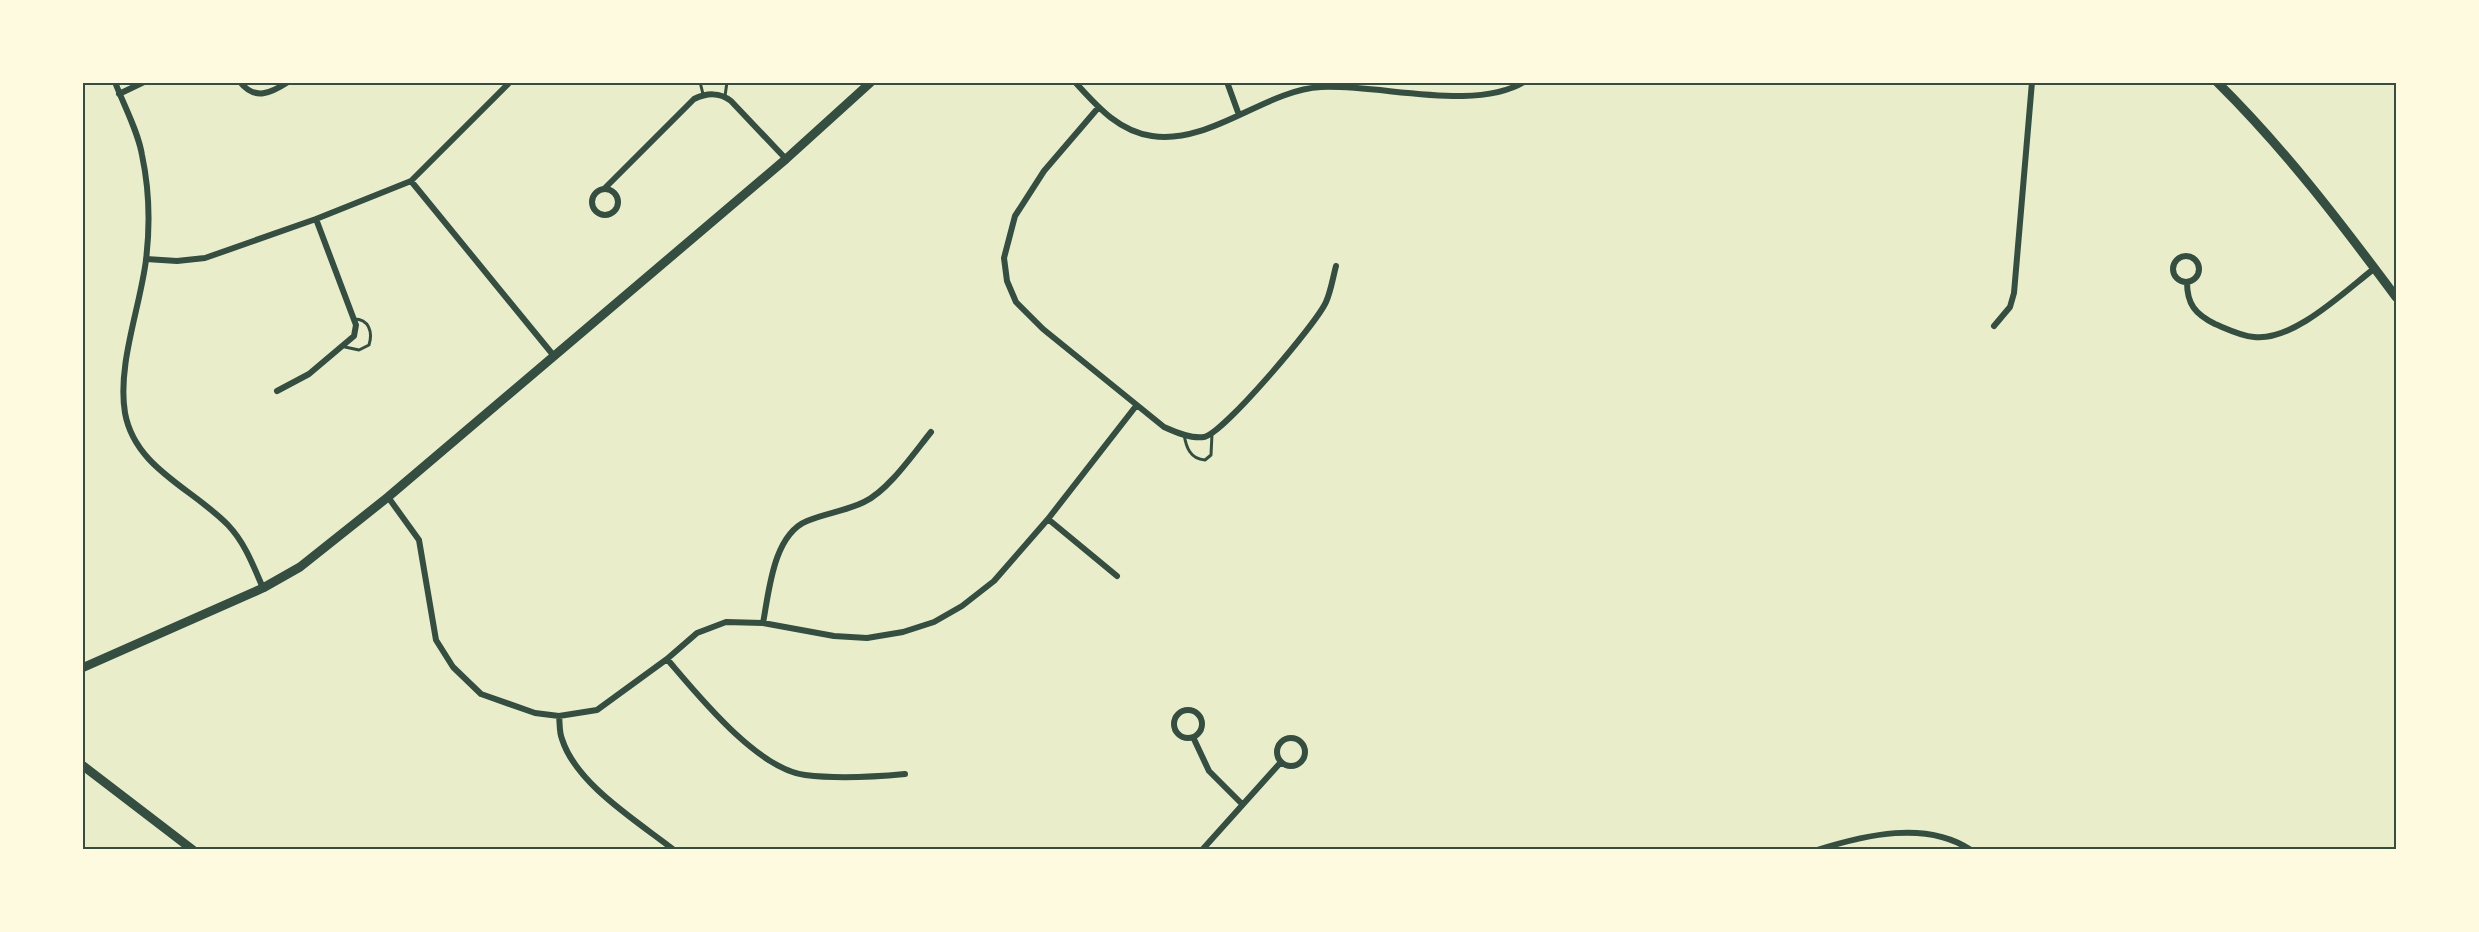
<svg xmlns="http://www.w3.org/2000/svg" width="2479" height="932" viewBox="0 0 2479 932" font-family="'DejaVu Sans',sans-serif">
  <rect width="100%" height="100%" fill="#e9edc9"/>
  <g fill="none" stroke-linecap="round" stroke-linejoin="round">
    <path stroke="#344e41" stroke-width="3" d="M700,82L703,94
      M725,96L727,82
      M345,347L359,350L369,345C373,332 369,319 354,319
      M1184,434C1186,447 1190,459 1205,460L1211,455L1212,434"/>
    <path stroke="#344e41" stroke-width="6" d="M115,82C124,106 138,131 142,155C149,188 150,227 146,260C140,308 117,365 125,413C135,468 192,488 228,525C245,543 253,565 263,588
      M240,82C255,101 271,93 288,82
      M1075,82C1097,106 1118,131 1152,136C1210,145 1265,90 1321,87C1380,84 1474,112 1524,82
      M1227,82L1239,115
      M119,94L144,82
      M1098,108L1044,171L1015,216L1004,258L1007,281L1016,302L1043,329L1164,427C1175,432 1191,439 1204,437C1222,435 1317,323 1326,302C1331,291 1333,277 1336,266
      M411,181L554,356
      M605,188L694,99C706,93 720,92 731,101L786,159
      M592 202a13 13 0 1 1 26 0a13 13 0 1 1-26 0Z
      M2173 269a13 13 0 1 1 26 0a13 13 0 1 1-26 0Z
      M146,259L177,261L205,258L316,219L411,181L510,82
      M2187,282C2187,304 2195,314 2215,324C2227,329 2241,336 2254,337C2293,342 2345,291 2375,268
      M1994,326L2010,307L2014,293L2032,82
      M277,391L309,374L354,336L356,325L316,219
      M388,497L419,540L436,640L453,667L481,694L535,713L559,716L597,710L667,659L697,633L726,622L763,623L834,636L867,638L903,632L934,622L962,606L994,581L1048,519L1136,406
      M1048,519L1117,576
      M763,623C769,592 773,535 807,521C826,513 846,511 864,502C888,491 914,453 931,432
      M667,659C697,694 757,769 805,775C837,779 873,777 905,774
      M1174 724a14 14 0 1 1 28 0a14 14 0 1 1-28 0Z
      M559,716C560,723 559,732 562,739C576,784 637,821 674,850
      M1193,737L1209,771L1242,804
      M1277 752a14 14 0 1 1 28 0a14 14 0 1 1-28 0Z
      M1202,850L1281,762
      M1817,850C1865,835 1926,820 1971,850"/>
    <path stroke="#344e41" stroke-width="9" d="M2217,82C2284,148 2341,223 2396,297
      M82,668L263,588L300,567L388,497L786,159L871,82
      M82,765L193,850"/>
  </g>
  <rect width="2479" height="932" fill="none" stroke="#fefae0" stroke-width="168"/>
  <rect x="84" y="84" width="2311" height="764" fill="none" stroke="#344e41" stroke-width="2"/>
</svg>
